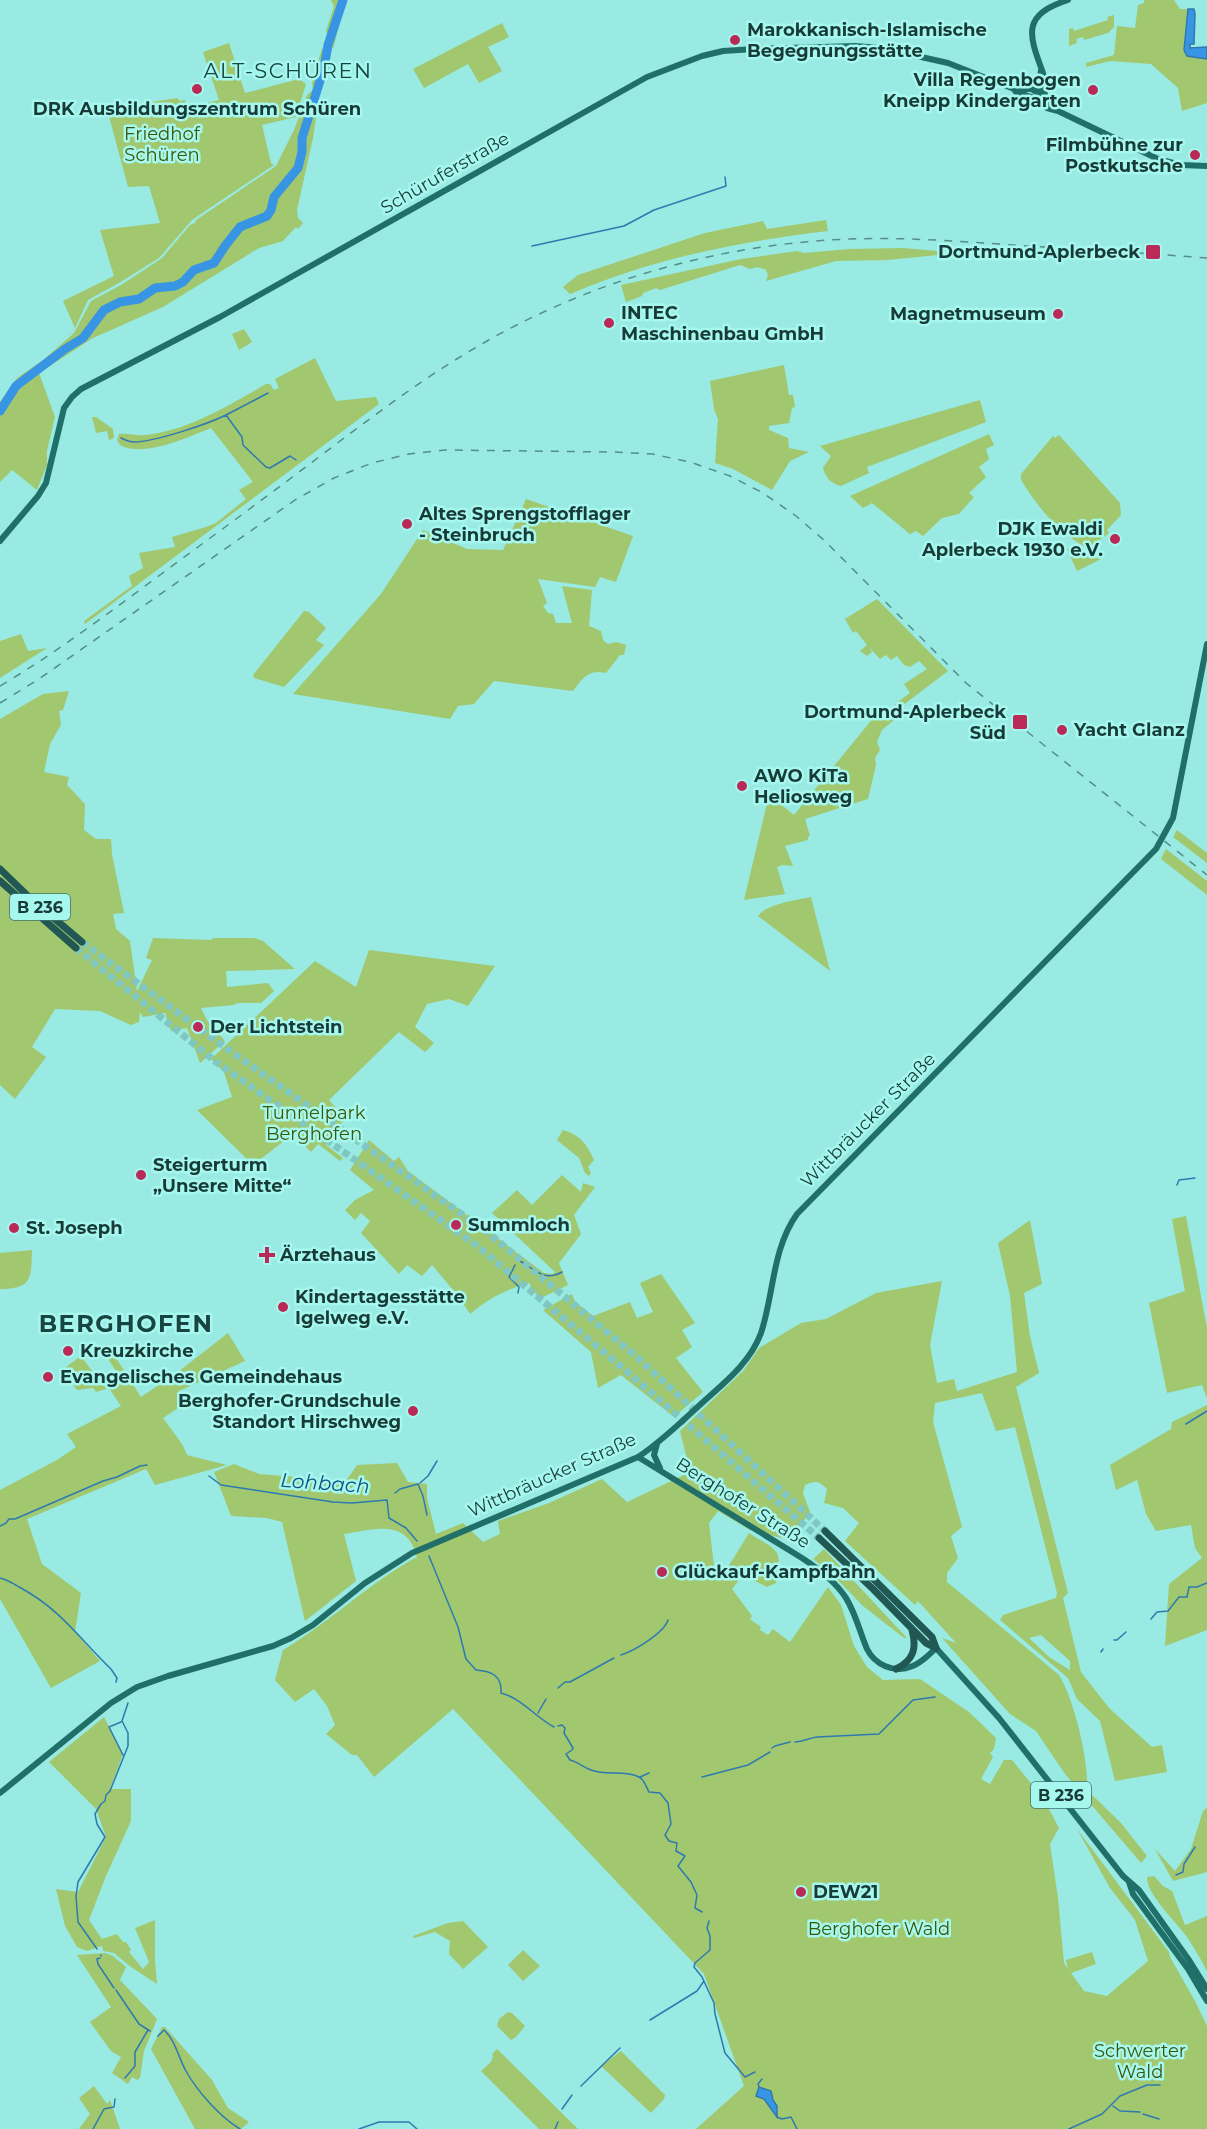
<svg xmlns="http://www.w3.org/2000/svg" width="1207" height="2129" viewBox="0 0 1207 2129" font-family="Montserrat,sans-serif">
  <rect width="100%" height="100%" fill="#99eae2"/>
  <path fill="#a1c76f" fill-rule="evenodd" d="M331,0H346L333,49L326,31L334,6Z
    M1144,0H1174L1180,9H1188L1184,49L1187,55L1207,59V103L1182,111L1178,88L1151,64L1110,61L1086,67V63L1114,55L1117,26L1135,28L1138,5L1144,3Z
    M1114,15V27L1108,33L1084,40L1083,37L1076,39L1077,43L1069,46V29L1073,28L1074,31L1108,20L1107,17Z
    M502,23L509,37L488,47L502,71L479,83L468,64L424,88L413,69Z
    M229,43L245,93L299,79L306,84L296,117L262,125L271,163L274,165L192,220L159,258L119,283L88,300L75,328L73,330L42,357L75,328L63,301L114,276L100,230L160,223L149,186L128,187L107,109L177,98L180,101L185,100L187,108L219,100L203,52Z
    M322,48L327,57L325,70L321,85L313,138L297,210L298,218L303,223L298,229L296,227L283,241L259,248L163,307L93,338L39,373L55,417L47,451V465L37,490L12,470L0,482V402L17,378L43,360L74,333L91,301L121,285L162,258L190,225L195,223L196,220L276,166L294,130L307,95L313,90L312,83Z
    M826,220L828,231C737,242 655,258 570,294L563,287L578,275L705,233L763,221L767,229Z
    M903,248L938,251V255L887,260L836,261L766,281L768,275L766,270L758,267L750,269L740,265L660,290L656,288L643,293L642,296L626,302L621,285L741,259L797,251L804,253L849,249Z
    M244,329L252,342L239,350L232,334Z
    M315,358L336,401L376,397L379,404L85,624L84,621L132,586L129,576L143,568L139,553L175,547L172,537L206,527L216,523L246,499L239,490L253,482L211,428C188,437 144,458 120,445L117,440L119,434C128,433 137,436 146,435C190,430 229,405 266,384H270L274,390L279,388L275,379Z
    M784,365L789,395H793L795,407L792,408L789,423L769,426V430L788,438L789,448L809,452L790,461L772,490L733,469L715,463L718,419L714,409L710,381Z
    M980,400L986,422L867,467L869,473L841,486C831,484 825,477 823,468L831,456L820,446Z
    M92,417H96L113,429L114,438L109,440L107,431L96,433Z
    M989,434L994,445L986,449L989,459L979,467L986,477L969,493L974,497L959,514L942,518L923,536L916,531L910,534L872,503L863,508L850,496Z
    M1059,435L1120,503L1121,515L1107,530L1109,533L1088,548C1061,536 1036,505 1021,480V474L1053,436L1055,438Z
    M526,499L633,536L616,582L600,577L595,587L538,579L547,603L543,606L548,613L553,614L556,623H572L562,586L592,590L589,626L601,631L603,640L608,644L616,642L626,645L624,655H620L606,673C588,669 583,678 573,691L494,681L474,704L458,706L450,719L293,694L381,594L423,530L467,549L503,550Z
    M1070,548L1080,554V555L1101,559L1077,571L1067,549Z
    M877,599L948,671L898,709L895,704L910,693L904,684L927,669L919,661L910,667L904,665L897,656L891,660L886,655L880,659L869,647L872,652L867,656L860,651L867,645L856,631L853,633L845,619Z
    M304,611L309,612L326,628L316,640L324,645L284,687L254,678L253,675Z
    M21,634L28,651L47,648L0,678V641Z
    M69,691L63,710L59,711L61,725L50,744L44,772L69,777L67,785L85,804L84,830L96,839H111L112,854L124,913L113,914L116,929L130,941L137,991L152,960L146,958L153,938L211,940L213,938H255L263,941L295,969L226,971L227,987L268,983L274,991L261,1003H237L234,1005L201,1008L208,1022L225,1041L200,1063L187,1028L171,1031L165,1013L143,1017L140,1012L139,1022L131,1025L100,1011L55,1009L32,1047L46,1057L15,1099L0,1085V719L43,694Z
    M883,706L894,720L882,730L877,742L880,750L875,758L876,765L868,799L805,819L810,836L808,837V840L785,846L793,866L783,865L777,867L785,894L744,900L769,795L794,815Z
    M1177,830L1207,853V863L1173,837Z
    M1166,849L1207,881V895L1161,859Z
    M811,897L830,971L758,916C766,904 797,900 811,897Z
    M369,950L495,966L468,1006L449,999L427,1004L415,1027L434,1043L425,1052L399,1032L329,1100L345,1118L326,1145L343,1158L340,1161L318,1144L311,1152L293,1134L253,1165L197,1110L232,1097L224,1072L211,1059L315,961L356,987Z
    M563,1130C580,1135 587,1144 594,1160L588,1167L591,1173L589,1176L585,1173L579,1158L557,1140Z
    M369,1140L394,1161L399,1157L408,1171L544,1273L553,1274L555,1272L492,1213L517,1190L532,1205L562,1175L581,1192L583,1183L595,1187L574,1215L581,1234L559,1263L568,1285L539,1299L529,1283C505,1290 489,1298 470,1314L459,1297L432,1265L422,1276L407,1265L399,1274L361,1233L370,1221L361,1213L355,1220L345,1210L355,1200L374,1190L350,1170Z
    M1186,1216L1207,1328V1398L1202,1385L1167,1393L1149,1303L1185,1291L1172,1219Z
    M1030,1220L1042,1284L1024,1293L1030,1336L1039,1373L1016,1387L1068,1593L1063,1598L1081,1672L1109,1708L1152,1747L1162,1745L1167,1772L1115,1781L1100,1721L1077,1699L1068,1678L1000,1620L1003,1615L1056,1598L1057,1593L1015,1427L996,1431L982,1393L935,1403L933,1422L962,1527L951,1536L958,1558L947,1573V1582L1059,1675C1074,1699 1089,1761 1087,1790L1121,1823L1147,1856L1141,1863L1065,1774L1036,1731L1010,1714L942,1638L956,1643L918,1601L915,1605L845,1541L859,1523L843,1508L824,1503L827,1489C819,1481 816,1480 805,1485L803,1493L810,1512L790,1540L750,1530L718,1511L709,1523L714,1566L725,1572L749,1533C778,1552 783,1547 776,1583L767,1587L743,1575L732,1589L752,1616L750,1619L761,1627L760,1630L768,1635L773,1629L790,1642L828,1587L841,1605L854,1646L867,1667L883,1680L920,1679L969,1712L996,1738L994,1749L990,1753L993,1757L981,1779L990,1784L1004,1760H1012L1043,1798L1059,1828L1050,1844L1058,1898L1064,1963L1068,1969L1066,1960L1092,1952L1096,1964L1071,1973L1084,1991L1107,1996L1148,1961L1135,1920L1110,1888L1077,1829L1169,1952L1170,1957L1195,2001L1207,2026V2129H696L744,2086L704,1974L453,1709L374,1777L357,1755H352L326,1734L335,1725L327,1706L314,1689L295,1702L275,1680L283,1650C330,1622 369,1583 417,1557C407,1518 375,1529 344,1534L356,1581L305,1621L282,1522L267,1518L231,1516L214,1472L234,1464L259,1474L346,1481L357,1465L397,1463L408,1482L427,1484V1498L436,1534L463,1523L483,1542L500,1534L498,1521L549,1503L602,1479L627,1502L684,1475L687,1459L680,1431L743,1371L759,1348L801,1323L826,1319L876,1293L942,1281L930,1345L937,1383L954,1379L957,1391L1017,1372L1010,1296L998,1243ZM1041,1635L1070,1661V1670L1049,1657L1029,1638Z
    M32,1250C31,1277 33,1289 0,1289V1253Z
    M661,1274L695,1323L682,1330L692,1347L676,1358L703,1392L674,1417L621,1375L598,1388L591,1352L543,1310L572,1294L575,1302L593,1316L630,1302L637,1318L653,1312L640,1283Z
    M228,1333L245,1361L179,1391L183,1405L163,1418L182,1444L187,1455L227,1465L155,1485L146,1469L27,1519L42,1564L81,1593L75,1632L100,1661L51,1688L0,1599V1490L57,1460L76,1447L67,1434L121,1406L109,1388L96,1392L93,1388L77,1390L62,1370L81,1356L100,1382L116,1371L101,1348L107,1344L141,1397L178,1372Z
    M1207,1405V1630L1165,1646L1169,1584L1202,1558L1195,1548L1191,1525L1156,1531L1146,1514L1137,1480L1116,1490L1110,1465L1171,1429L1172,1422Z
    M824,1549L907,1638H904L863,1606L832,1574L813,1559Z
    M104,1717L123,1754L110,1789H131V1821L106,1876L89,1920L102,1939L117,1934L123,1942H126L131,1950L129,1952L143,1969L149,1962L135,1928L155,1920V1961L157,1984L131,1967L114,1953L103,1951L102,1946L87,1951L77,1947L65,1926L56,1889L78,1892L106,1837L96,1809L49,1762Z
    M1207,1808V1872L1173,1881L1155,1849L1175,1871L1191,1849L1203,1811Z
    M1154,1876L1163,1886L1172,1891L1185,1925L1207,1916V1971C1201,1959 1194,1948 1187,1937C1177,1923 1146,1894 1147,1877Z
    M463,1921L488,1947L463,1969L449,1954L450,1941L435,1932L414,1938L413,1936L448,1923Z
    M523,1950L540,1966L523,1981L508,1965Z
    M105,1953L113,1956L126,1967L120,1980L157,2019L144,2051L140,2078L137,2080L132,2077L128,2084L112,2073L121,2057L111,2051L90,2022L111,2007L77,1955Z
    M508,2012L512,2013L525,2026L516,2037L511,2040L497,2026L499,2019Z
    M162,2027H165L212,2080L228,2108L249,2122L241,2129H195L151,2049Z
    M497,2049L578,2129H539L481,2071L491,2062L493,2056L492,2054Z
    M621,2051L665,2095L664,2099L651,2113L601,2066Z
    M94,2086L107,2104L110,2100L120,2129H79L90,2114L79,2098Z"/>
  <path fill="#3895e4" stroke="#2e7ab0" stroke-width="1.5" d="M1188,9H1194L1195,14L1194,44H1190V48L1207,47V59L1187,56L1184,50Z
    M759,2087L771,2091L773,2100L777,2106V2117L764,2099L756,2096Z"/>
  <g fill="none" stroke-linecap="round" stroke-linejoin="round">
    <path stroke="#2e7ab0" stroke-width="1.5" d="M532,246L624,226L654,210L726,186L725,177
      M226,415L268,393
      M121,438C125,440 130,442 134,442C154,442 208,424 226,415L242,437L243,445L266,467L270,468L290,456L296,460
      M1177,1185L1179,1180L1195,1178
      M518,1260C533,1267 543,1283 562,1272
      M515,1265L509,1277L519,1287L518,1293
      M1186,1424L1207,1411
      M209,1476L221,1485L333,1502L352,1503L387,1500L389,1518L406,1528L417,1541
      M420,1483L428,1476L437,1461
      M395,1493L400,1489L418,1484L423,1496L427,1515
      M0,1526L6,1523L9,1519H15L103,1481L117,1477L140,1466L147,1465
      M429,1556L458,1627L466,1659L476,1670C492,1671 502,1676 501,1693C523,1699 535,1717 554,1727
      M0,1578C9,1580 13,1584 21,1588C61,1610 79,1638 111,1669L117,1678L116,1682
      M1151,1619L1157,1612L1168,1611L1179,1597H1187L1189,1587H1197L1207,1583
      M1114,1640H1117L1126,1632
      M1101,1652L1103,1649
      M621,1655C634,1651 664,1633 668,1620
      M558,1688L565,1682H570L614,1658
      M538,1713L546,1699
      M121,1722L109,1727L123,1755
      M558,1726L562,1725L565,1728L564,1733L573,1748L572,1750L566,1754L570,1760C578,1762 583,1767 591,1770C606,1776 625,1770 639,1777C645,1780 646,1787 649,1792L660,1793L668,1803L671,1824L665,1835L669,1841L677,1843L676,1851L685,1856L678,1866L691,1882L697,1895L695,1908L702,1912
      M795,1742C804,1742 808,1738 817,1737L879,1734L913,1700L935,1697
      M772,1748L775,1746L790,1742
      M640,1777L649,1773
      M702,1777L748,1765L770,1752
      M1176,1875L1183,1872L1184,1864L1195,1847
      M709,1921L707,1928L710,1936V1950L695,1963L694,1967L702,1977L714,2003L715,2014L725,2053L745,2077L755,2072
      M97,1949L78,1922L76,1896L78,1882L105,1837L97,1824L95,1814L101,1804L105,1801L106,1795L110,1791L128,1746V1733L122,1721L128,1703
      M101,1955V1956
      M100,1958L97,1959L98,1964L114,1988
      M116,1990L139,2024L150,2031
      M650,2020L697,1991L704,1981
      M158,2036L164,2030C176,2041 178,2057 186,2071C197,2091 220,2117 240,2129
      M125,2078L135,2066V2052L148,2030
      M581,2086L620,2048
      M759,2087L758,2084L762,2079
      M1113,2106L1120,2111L1140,2112
      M562,2109L572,2095
      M1143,2114L1159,2119
      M777,2117L782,2119L791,2117L797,2129
      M93,2129L104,2109L114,2107L115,2099
      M359,2129L379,2122H409L417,2129
      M555,2129L558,2122
      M1069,2129L1102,2114L1120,2096L1147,2085H1160"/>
    <path stroke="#3895e4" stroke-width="9" d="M0,411L16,386L65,349L83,338L104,310L120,302L139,299L155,288L175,286L183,282L194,270L214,263L225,246L240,227L267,216L271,210L274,197L298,168L302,152V138L324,68L328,45L343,0"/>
    <path stroke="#7fc7c0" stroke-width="7" stroke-dasharray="7 3.5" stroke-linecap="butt" d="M82,942L226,1048L487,1232L637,1357L825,1531
      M76,948L216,1062L476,1245L625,1370L819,1538"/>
    <path stroke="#216f69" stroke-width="6" d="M1014,89H1037
      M1033,90L1041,94L1058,111L1158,159L1181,165L1207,166
      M1038,95L1041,70
      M1045,97C1044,89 1045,80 1043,73C1028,33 1022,15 1068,0
      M0,541L38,496L46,483L64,408L72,397L81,389L220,317L647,77L702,56L723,51L755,49L855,46L881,48L948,63L1014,89L1016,92L1038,99L1047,108L1058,111
      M657,1444L654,1455L660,1468
      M638,1457L802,1558C819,1569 835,1581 846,1598C856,1614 860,1633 867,1649C875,1665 894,1673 910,1667C920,1664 929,1655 936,1648L999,1718L1123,1876L1139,1890L1189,1960L1207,1989
      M0,1793L111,1703L137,1687L168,1676L273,1646L291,1638L313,1625L365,1583L412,1553L638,1457C661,1442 681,1422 702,1403C724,1383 750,1363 761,1333C774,1294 772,1249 797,1214L1156,849L1173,818L1207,644
      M1129,1882L1133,1894L1188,1969L1207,2001"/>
    <path stroke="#215854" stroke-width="7" d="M0,869L29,897L82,942
      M0,881L76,948
      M825,1531L932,1637L936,1648
      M819,1538L873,1589L926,1643L936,1648
      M896,1669C914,1660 917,1648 912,1630"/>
    <path stroke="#558d88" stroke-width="1.5" stroke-dasharray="8 8" stroke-linecap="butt" d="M0,686C56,653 107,614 160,575C210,538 261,501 311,463C368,420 425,376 487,341C584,286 694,252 805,242C875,235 943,240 1013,245C1078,249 1142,253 1207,258
      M0,703L39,679L295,500L334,478L372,463L409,454L445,450L614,452L652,454L690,462L730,476L763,493L796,516L825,541L966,683L1207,875"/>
  </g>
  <g fill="#b92a56" stroke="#a6f8ef" stroke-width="2">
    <circle cx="735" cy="40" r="6"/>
    <circle cx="197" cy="89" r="6"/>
    <circle cx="1093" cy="90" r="6"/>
    <circle cx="1195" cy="155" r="6"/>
    <rect x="1145" y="244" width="16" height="16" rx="3"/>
    <circle cx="1058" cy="314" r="6"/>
    <circle cx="609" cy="323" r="6"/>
    <circle cx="407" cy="524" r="6"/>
    <circle cx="1115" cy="539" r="6"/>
    <rect x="1012" y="714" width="16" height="16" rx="3"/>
    <circle cx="1062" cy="730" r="6"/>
    <circle cx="742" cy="786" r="6"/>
    <circle cx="198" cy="1027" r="6"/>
    <circle cx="141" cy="1175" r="6"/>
    <circle cx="456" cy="1225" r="6"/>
    <circle cx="14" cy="1228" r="6"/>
    <path d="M264 1246h6v6h6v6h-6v6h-6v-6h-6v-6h6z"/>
    <circle cx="283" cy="1307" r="6"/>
    <circle cx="68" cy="1351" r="6"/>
    <circle cx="48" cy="1377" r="6"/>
    <circle cx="413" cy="1411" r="6"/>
    <circle cx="662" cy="1572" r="6"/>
    <circle cx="801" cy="1892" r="6"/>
  </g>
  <g text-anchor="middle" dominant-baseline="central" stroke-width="5" stroke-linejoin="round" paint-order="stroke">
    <g fill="#a6f8ef" stroke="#43746f" stroke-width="1.5">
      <rect x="10" y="894" width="60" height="26" rx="4.5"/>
      <rect x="1031" y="1782" width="60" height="26" rx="4.5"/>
    </g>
    <g font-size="16" font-weight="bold" fill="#183b38">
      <text x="40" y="907">B 236</text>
      <text x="1061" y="1795">B 236</text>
    </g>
    <g font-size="18" font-weight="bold" fill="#183b38" stroke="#a6f8ef" text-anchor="start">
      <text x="747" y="30">Marokkanisch-Islamische<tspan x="747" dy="21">Begegnungsstätte</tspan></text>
      <text x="1081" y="80" text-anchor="end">Villa Regenbogen<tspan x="1081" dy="21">Kneipp Kindergarten</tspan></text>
      <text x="197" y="109" text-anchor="middle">DRK Ausbildungszentrum Schüren</text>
      <text x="1183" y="145" text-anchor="end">Filmbühne zur<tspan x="1183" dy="21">Postkutsche</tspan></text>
      <text x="1140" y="252" text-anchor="end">Dortmund-Aplerbeck</text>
      <text x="621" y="313">INTEC<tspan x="621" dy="21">Maschinenbau GmbH</tspan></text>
      <text x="1046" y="314" text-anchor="end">Magnetmuseum</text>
      <text x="419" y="514">Altes Sprengstofflager<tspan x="419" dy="21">- Steinbruch</tspan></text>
      <text x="1103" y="529" text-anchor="end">DJK Ewaldi<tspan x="1103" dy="21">Aplerbeck 1930 e.V.</tspan></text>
      <text x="1006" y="712" text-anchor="end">Dortmund-Aplerbeck<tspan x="1006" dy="21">Süd</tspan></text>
      <text x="1074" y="730">Yacht Glanz</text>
      <text x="754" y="776">AWO KiTa<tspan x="754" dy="21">Heliosweg</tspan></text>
      <text x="210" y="1027">Der Lichtstein</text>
      <text x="153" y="1165">Steigerturm<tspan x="153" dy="21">„Unsere Mitte“</tspan></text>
      <text x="468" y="1225">Summloch</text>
      <text x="26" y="1228">St. Joseph</text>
      <text x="280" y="1255">Ärztehaus</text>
      <text x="295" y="1297">Kindertagesstätte<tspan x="295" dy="21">Igelweg e.V.</tspan></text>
      <text x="80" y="1351">Kreuzkirche</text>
      <text x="60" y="1377">Evangelisches Gemeindehaus</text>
      <text x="401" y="1401" text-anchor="end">Berghofer-Grundschule<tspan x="401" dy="21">Standort Hirschweg</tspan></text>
      <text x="674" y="1572">Glückauf-Kampfbahn</text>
      <text x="813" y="1892">DEW21</text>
    </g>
    <g font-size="18" fill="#3b5605" stroke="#a6f8ef">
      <text x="162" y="134">Friedhof<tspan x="162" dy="21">Schüren</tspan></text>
      <text x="314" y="1113">Tunnelpark<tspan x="314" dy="21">Berghofen</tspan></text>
      <text x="879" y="1929">Berghofer Wald</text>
      <text x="1140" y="2051">Schwerter<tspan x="1140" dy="21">Wald</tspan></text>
    </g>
    <g font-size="18" fill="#183b38" stroke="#a6f8ef">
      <text transform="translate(445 173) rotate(-30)">Schüruferstraße</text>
      <text transform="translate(868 1120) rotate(-45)">Wittbräucker Straße</text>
      <text transform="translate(552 1475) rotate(-24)">Wittbräucker Straße</text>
      <text transform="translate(743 1503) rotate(32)">Berghofer Straße</text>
    </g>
    <g font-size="20" font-style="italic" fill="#105285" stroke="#a6f8ef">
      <text transform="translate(325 1483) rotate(4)">Lohbach</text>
    </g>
    <g font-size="21" letter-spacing="1.5" fill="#184441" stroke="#a6f8ef">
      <text x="288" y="70">ALT-SCHÜREN</text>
    </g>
    <g font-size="24" font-weight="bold" letter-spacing="1.5" fill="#184441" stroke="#a6f8ef">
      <text x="126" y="1323">BERGHOFEN</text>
    </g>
  </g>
</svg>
